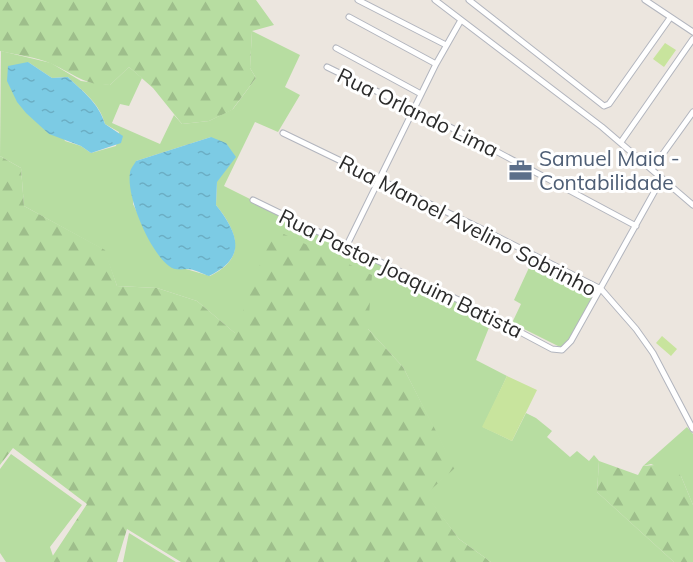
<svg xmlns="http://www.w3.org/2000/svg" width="693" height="562" viewBox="0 0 693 562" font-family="Mulish,sans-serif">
  <defs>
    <pattern id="forest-firs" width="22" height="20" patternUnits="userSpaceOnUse" patternTransform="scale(1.5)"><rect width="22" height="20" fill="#b7dda1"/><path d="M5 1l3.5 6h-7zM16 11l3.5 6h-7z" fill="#9ebe8b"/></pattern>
    <pattern id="water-ripples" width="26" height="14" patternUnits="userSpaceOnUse" patternTransform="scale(1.5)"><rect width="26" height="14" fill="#7ccbe4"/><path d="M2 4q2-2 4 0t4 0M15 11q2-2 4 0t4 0" fill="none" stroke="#6baec4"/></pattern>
  </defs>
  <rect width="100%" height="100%" fill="#ece6df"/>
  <path fill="#b7dda1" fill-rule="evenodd" d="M252,31L300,55L285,87L300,95L278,132L255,122L224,186L492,320L476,360L507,376L483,427L512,441L526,413L536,418L552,431L547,437L570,457L577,451L589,461L594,455L599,461L597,492L674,562H491L459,539L425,494L454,468L403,367L368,329L236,334L197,301L157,288L117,286L104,250L24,206L21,168L0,156L1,51L51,63L81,81L110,85L129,67L142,78L129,106L120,104L112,123L160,144L174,115L182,124L209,121L233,109L256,78L250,68ZM28,62L52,78L68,77C84,93 99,102 105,124L119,132L116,146L91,153L81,146L65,141ZM211,137L217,182L216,205C238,232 247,258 210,276L186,269L156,250L133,204L136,161Z
    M533,259L596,290V295L567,345L562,348L512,323L521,304L514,300Z
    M687,427L693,434V505L681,476L651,464L643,466Z
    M11,454L82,505L50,547L55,562H6L0,553V469Z
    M129,533L176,562H123Z"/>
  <path fill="url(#forest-firs)" d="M0,0H256L274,25L252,31L250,68L256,78L232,110L209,121L182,124L153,88L129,67L110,85C84,85 74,74 52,64C36,57 17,55 0,51Z
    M0,156L21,168L24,206L105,250L117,286L157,288L197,301L235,333L273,229L372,275L368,329L403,367L455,468L426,494L459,539L491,562H181L127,529L117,562H54L52,557L87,504L13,448L0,465Z
    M599,461L638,475L643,466L667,464L681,476L693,505V562H674L597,492Z"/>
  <path fill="#c8e49d" d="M665,43L676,50L664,67L653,59Z
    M662,336L677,349L671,356L656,343Z
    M507,376L537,390L512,441L482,427Z"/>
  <path fill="url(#water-ripples)" d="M28,62L52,78L68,77C84,93 98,102 105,124L123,136L121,143L91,153L81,146L49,134L26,113L17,102L7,81L8,66Z
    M211,137L226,143L236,157L217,182L216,205C238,233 248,257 209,276C203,274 194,269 187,269C181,269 175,271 169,266C150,252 126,197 130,173C130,169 134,165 136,161Z"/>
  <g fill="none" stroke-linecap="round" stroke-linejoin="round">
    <defs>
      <path id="street" d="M358,0L446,45
        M435,0L602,127L693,205
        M469,0L604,106L609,104L670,18
        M645,0L693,32
        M349,17L436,64
        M336,48L421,94
        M327,67L462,133L636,226
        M283,133L488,232L601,289L636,329L653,353L693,429
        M621,142L693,39
        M652,169L693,112
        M253,200L473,307L552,349L562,350L571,341L662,178
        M347,245L436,64L461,20"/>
    </defs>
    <use href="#street" stroke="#b2b5be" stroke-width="7"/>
    <use href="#street" stroke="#fff" stroke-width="5"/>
  </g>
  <defs>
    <symbol id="office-bare" viewBox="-9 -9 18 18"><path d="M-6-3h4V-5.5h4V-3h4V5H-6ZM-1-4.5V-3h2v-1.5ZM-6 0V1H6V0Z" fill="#5c6f8a" stroke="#fff" stroke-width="2.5" paint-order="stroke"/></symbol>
  </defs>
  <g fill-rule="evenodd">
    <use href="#office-bare" x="504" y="154" width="33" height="33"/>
  </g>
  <g text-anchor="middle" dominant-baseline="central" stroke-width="6" stroke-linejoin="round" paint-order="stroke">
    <g font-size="21" fill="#2b2b2b" stroke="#fff">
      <text transform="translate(418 112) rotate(26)">Rua Orlando Lima</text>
      <text transform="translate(468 225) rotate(27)">Rua Manoel Avelino Sobrinho</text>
      <text transform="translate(401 273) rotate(26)">Rua Pastor Joaquim Batista</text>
    </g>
    <g font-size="21" fill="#4e5e75" stroke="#fff" text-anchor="start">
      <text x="539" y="158">Samuel Maia -<tspan x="539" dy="24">Contabilidade</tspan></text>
    </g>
  </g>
</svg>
